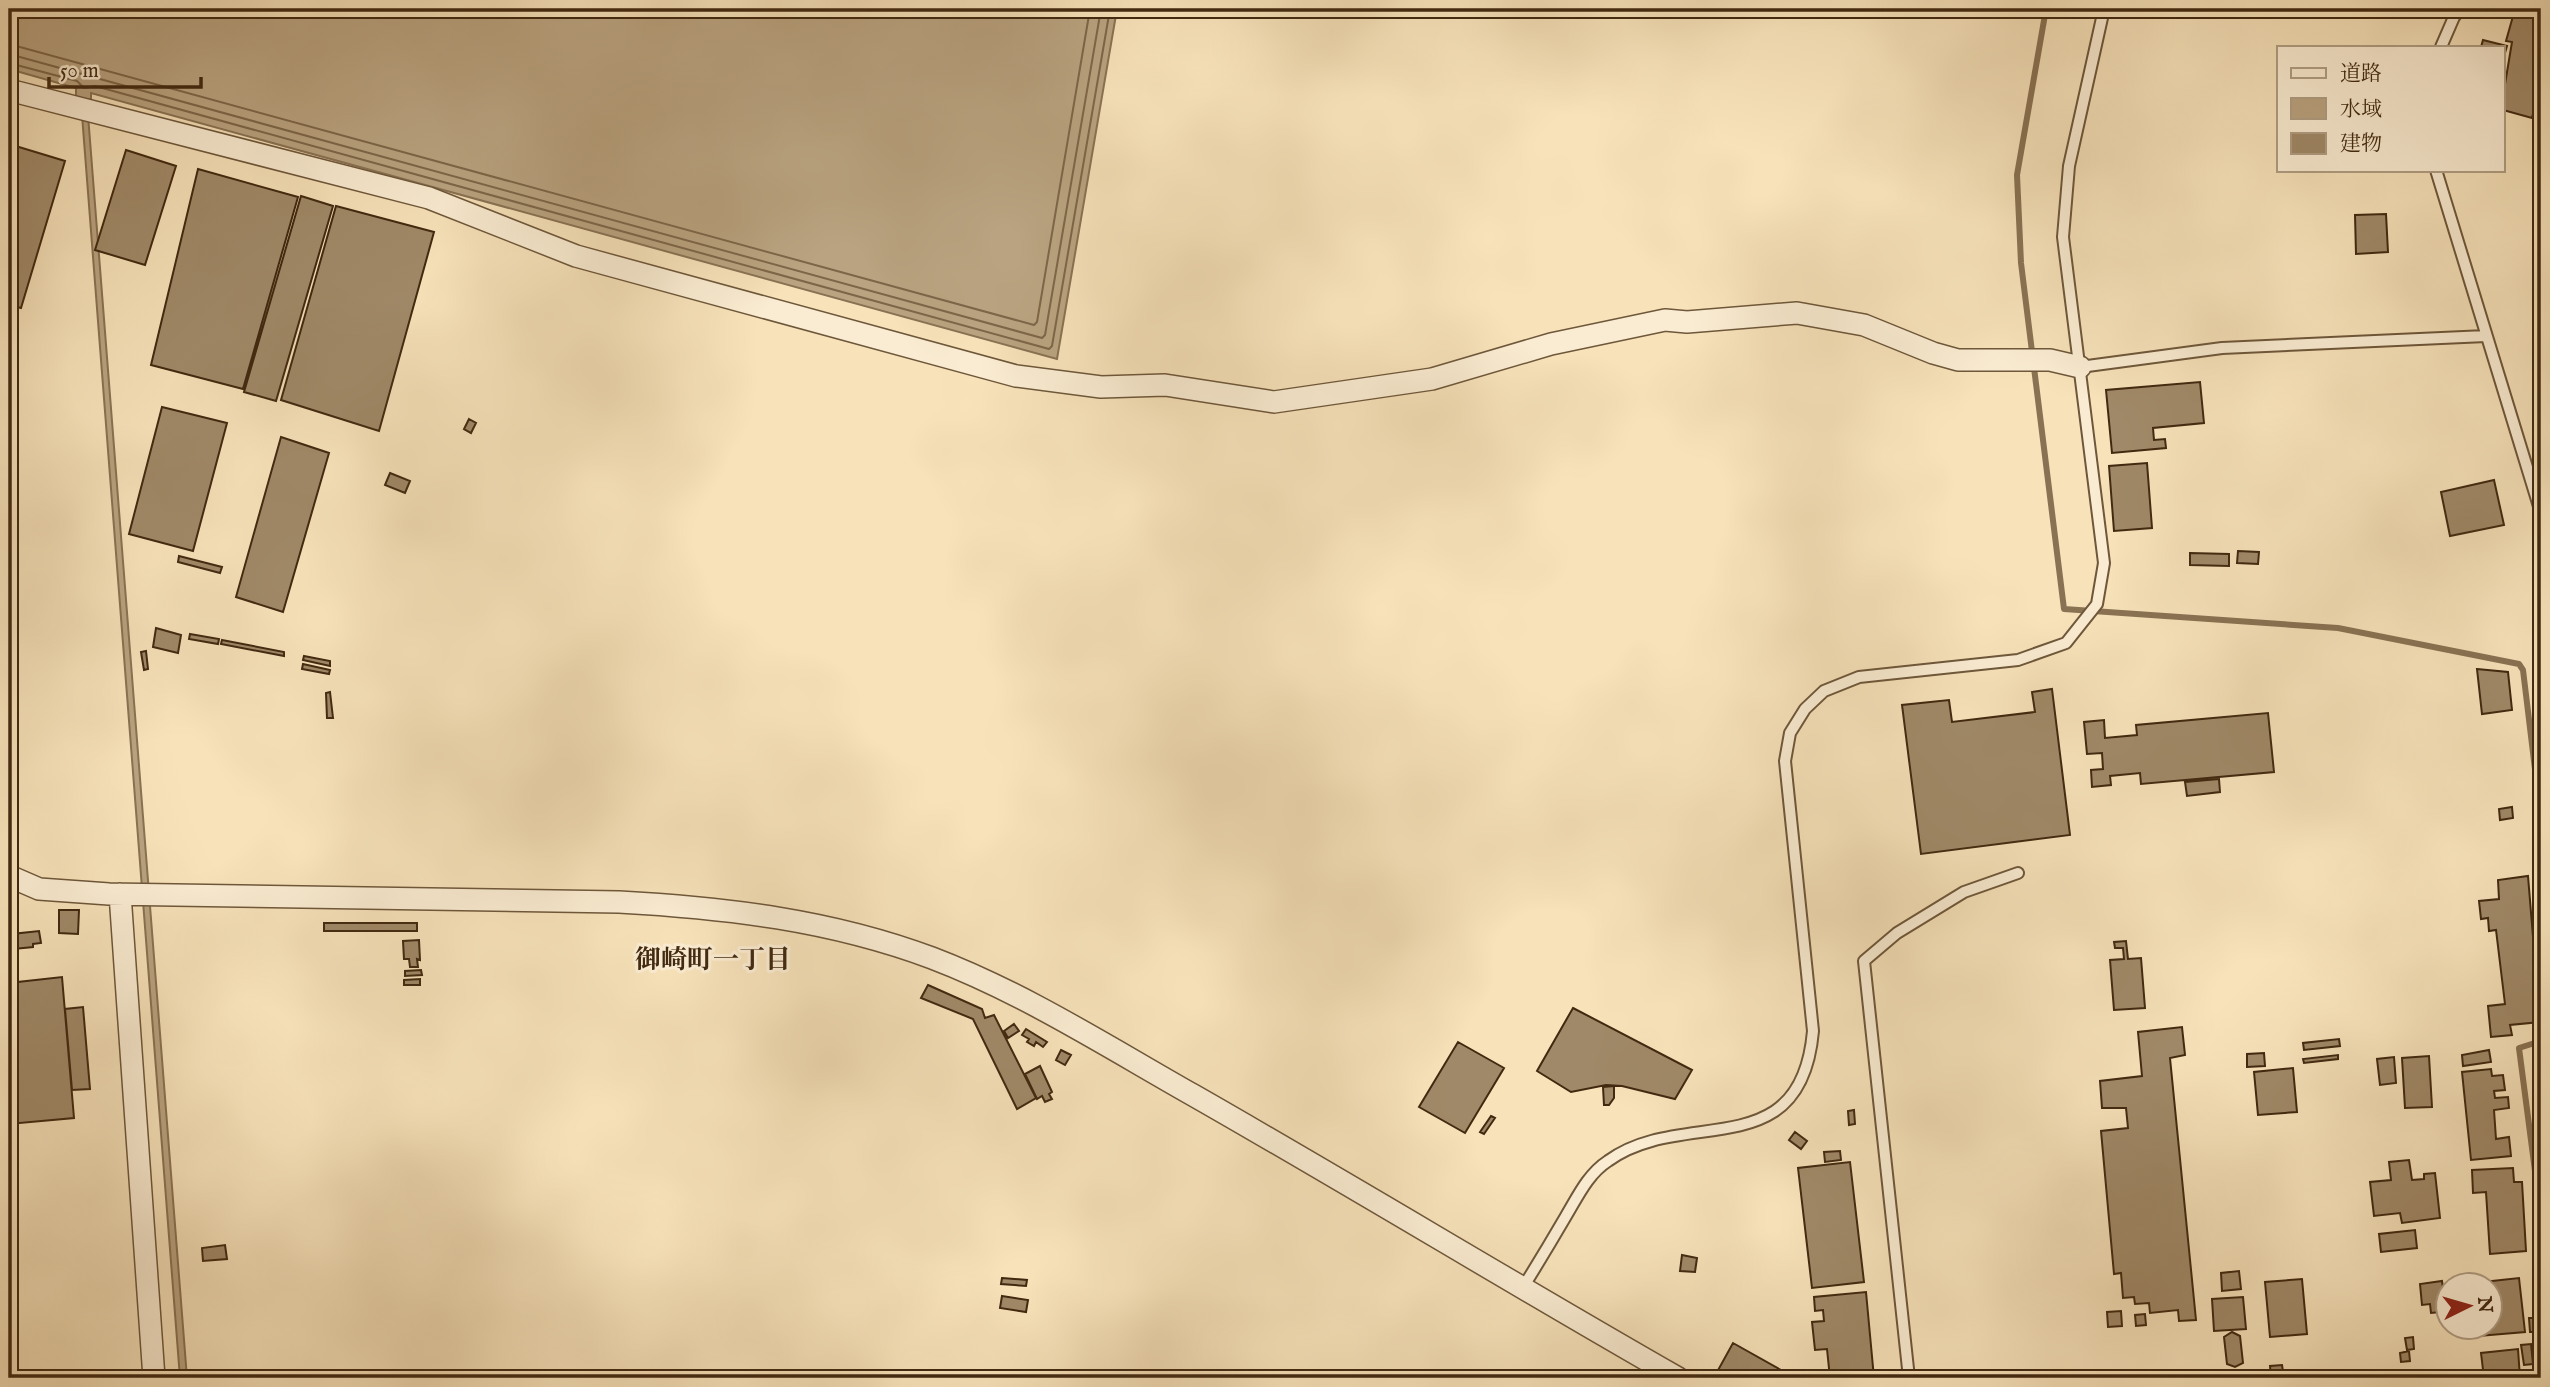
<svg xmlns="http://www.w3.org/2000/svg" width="2550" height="1387" viewBox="0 0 2550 1387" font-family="'IM FELL English','Noto Serif JP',serif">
  <rect width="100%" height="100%" fill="#f7e2ba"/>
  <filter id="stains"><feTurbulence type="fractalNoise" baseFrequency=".00286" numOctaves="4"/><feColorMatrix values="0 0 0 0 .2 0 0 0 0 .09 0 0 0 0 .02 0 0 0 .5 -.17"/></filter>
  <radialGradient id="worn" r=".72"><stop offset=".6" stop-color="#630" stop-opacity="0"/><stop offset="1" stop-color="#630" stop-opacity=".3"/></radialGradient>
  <path fill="#b9a380" stroke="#897253" stroke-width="2" d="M9,9H1117L1057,359L91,93V99L88,100V115L187,1378H180L82,115L76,97V88L9,69Z"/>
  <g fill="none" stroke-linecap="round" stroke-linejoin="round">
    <path stroke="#7d6648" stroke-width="2" d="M9,44L1034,325L1037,322L1090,9
      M9,54L1042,338L1045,335L1101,9
      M9,63L77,81L84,88L95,86L1049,349L1052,346L1110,9"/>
    <path stroke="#897253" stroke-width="6" d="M2046,9L2017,175L2021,263L2064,609L2338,628L2519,664L2523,670L2541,819
      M2541,1041L2519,1048L2541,1217"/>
  </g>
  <path fill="#a08968" stroke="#412910" stroke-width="2" d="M2515,9H2541V81L2532,118L2503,110V96L2512,42L2506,41Z
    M2483,40L2507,46L2503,60V47H2481Z
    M9,144L65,161L21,308L9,305Z
    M126,150L176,166L145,265L95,250Z
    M198,169L298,197L243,389L151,365Z
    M301,196L333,206L276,401L244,392Z
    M336,206L434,232L379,431L281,400Z
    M2386,214L2388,252L2356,254L2355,215Z
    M2200,382L2204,423L2153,428L2154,440L2165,439L2166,448L2112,453L2106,390Z
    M162,407L227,423L193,551L129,534Z
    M469,419L476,423L471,433L464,429Z
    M281,437L329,453L283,612L236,597Z
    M2147,463L2152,528L2114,531L2109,466Z
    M390,473L410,481L405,493L385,485Z
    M2494,480L2504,525L2450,536L2441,492Z
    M2238,551L2259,552L2258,564L2237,563Z
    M2190,553L2229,554V566L2190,565Z
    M179,556L222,567L220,573L178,562Z
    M156,628L181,635L178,653L153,647Z
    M190,634L219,639L218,644L189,639Z
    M222,640L284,652V656L221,644Z
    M146,651L148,669L144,670L141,652Z
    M304,656L330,661V666L303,660Z
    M303,664L330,670L329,674L302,669Z
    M2477,669L2508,672L2512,710L2482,714Z
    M2052,689L2070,835L1921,854L1902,705L1949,700L1952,722L2035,712L2032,692Z
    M330,692L333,718H327L326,693Z
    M2268,713L2274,772L2141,784L2140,773L2110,776L2111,785L2092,787L2091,770L2103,769L2102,753L2087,754L2084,722L2104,720L2105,738L2137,735L2136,725Z
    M2219,779L2220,792L2187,796L2185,782Z
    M2512,807L2513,818L2500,820L2499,809Z
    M2528,876L2540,1022L2510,1025L2512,1035L2491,1037L2488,1006L2505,1004L2496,930L2489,931L2488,918L2481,919L2479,901L2499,899L2498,880Z
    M59,910H79L78,934L59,933Z
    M324,923H417V931H324Z
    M39,931L41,943L33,944V947L14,949L12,934Z
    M419,940L420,960L417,959L418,967H410L409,959H404L403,941Z
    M2126,941L2128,959L2141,958L2145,1008L2114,1010L2110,960L2124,959L2123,948H2115L2114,942Z
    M421,970L422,975L405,976V971Z
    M62,977L74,1118L9,1124V983Z
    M420,979V985H404V980Z
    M928,985L982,1009L985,1018L994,1015L1036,1098L1017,1109L973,1019L921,998Z
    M83,1007L90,1089L72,1090L65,1009Z
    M1573,1008L1692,1070L1675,1099L1622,1086L1606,1085L1571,1092L1537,1071Z
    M1014,1024L1019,1031L1008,1038L1004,1031Z
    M2182,1027L2185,1055L2170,1058L2196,1320L2179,1321L2178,1310L2150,1313L2149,1303L2135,1304L2134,1297L2123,1298L2121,1273L2114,1274L2101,1131L2128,1128L2126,1108H2102L2100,1081L2142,1076L2138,1032Z
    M1026,1029L1047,1042L1043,1047L1036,1042L1034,1046L1027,1042L1029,1039L1022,1035Z
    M2339,1039L2340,1046L2304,1050L2303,1043Z
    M1458,1042L1504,1068L1465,1133L1419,1107Z
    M1061,1050L1071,1055L1065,1065L1056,1060Z
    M2489,1050L2491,1062L2463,1066L2462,1055Z
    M2264,1053L2265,1066L2247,1067V1054Z
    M2338,1055V1059L2304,1063L2303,1059Z
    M2429,1056L2432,1107L2405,1108L2402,1058Z
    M2394,1057L2396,1083L2380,1085L2377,1059Z
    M1040,1066L1052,1092L1049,1094L1052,1099L1045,1102L1042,1096L1037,1099L1025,1074Z
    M2293,1068L2297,1112L2258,1115L2254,1072Z
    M2491,1069L2492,1076L2503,1075L2505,1090L2494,1091L2495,1098L2508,1097L2509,1108L2494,1110L2496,1139L2509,1137L2511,1156L2471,1160L2462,1072Z
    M1614,1086V1098L1609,1105H1604L1603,1087Z
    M1854,1110L1855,1124L1849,1125L1848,1111Z
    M1491,1116L1495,1118L1484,1134L1480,1132Z
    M1795,1132L1807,1141L1801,1149L1789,1140Z
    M1840,1151L1841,1160L1825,1162L1824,1152Z
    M2409,1160L2412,1180L2424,1179V1174L2435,1173L2440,1218L2402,1223L2400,1213L2374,1216L2370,1182L2391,1180L2389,1162Z
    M1850,1162L1864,1282L1812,1288L1798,1168Z
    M2513,1168L2514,1182H2522L2526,1251L2490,1254L2486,1192L2473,1193L2472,1170Z
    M2415,1230L2417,1248L2381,1252L2379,1234Z
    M225,1245L227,1259L203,1261L202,1248Z
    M1682,1255L1697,1258L1695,1272L1680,1271Z
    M2239,1271L2241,1289L2222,1291L2221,1273Z
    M1002,1278L1027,1280L1026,1286L1001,1284Z
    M2519,1278L2525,1332L2479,1336L2478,1328H2490V1286H2474V1283Z
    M2302,1279L2307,1334L2270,1337L2265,1282Z
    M2442,1281L2445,1302L2439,1303L2440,1312L2431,1313L2430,1304L2422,1305L2420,1284Z
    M1866,1292L1874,1378H1830L1827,1349L1815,1350L1812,1322L1824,1321L1823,1310L1815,1311L1814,1297Z
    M1002,1296L1028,1300L1026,1312L1000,1308Z
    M2243,1297L2246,1329L2214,1331L2212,1299Z
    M2121,1311L2122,1326L2108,1327L2107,1312Z
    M2145,1314L2146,1325L2136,1326L2135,1315Z
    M2529,1318H2536L2537,1332H2530Z
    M2232,1332L2240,1336L2243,1363L2235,1367L2227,1364L2224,1337Z
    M2413,1337L2414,1349L2407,1350L2405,1338Z
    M1733,1343L1781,1370L1776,1378H1729L1717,1372Z
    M2531,1344L2533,1364L2524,1365L2521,1345Z
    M2518,1349L2520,1378H2484L2481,1353Z
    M2409,1351L2410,1361L2401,1362L2400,1353Z
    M2282,1365L2284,1378H2271L2270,1366Z"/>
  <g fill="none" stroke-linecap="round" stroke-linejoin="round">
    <defs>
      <path id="service" d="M2441,47L2454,17L2461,9
        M2436,170L2541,513
        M2080,367L2222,348L2486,336
        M1522,1289C1537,1265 1552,1240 1566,1216C1578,1196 1588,1174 1608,1161C1683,1106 1801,1168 1813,1031L1785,761L1790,733L1805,709L1824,691L1859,677L2018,660L2066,643L2097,604L2104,563L2063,237L2069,166L2104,9
        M1909,1378L1864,961L1897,933L1964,892L2018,873"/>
      <path id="minor" d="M9,90L429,198L576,256L1016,376L1101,387L1165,385L1274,402L1432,379L1551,344L1665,320L1687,322L1797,313L1864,325L1933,353L1958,360H2050L2080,367
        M9,876L39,889L109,894L619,902C727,908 830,920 932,958C1024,993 1108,1047 1193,1095C1356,1188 1515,1285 1678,1378
        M120,894L154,1378"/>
    </defs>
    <use href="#service" stroke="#6e573a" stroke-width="14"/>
    <use href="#minor" stroke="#6e573a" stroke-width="24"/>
    <use href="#service" stroke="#faecd2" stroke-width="10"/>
    <use href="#minor" stroke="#faecd2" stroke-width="21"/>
  </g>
  <g text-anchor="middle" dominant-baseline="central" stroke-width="6" stroke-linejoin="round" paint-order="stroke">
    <g font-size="26" font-weight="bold" fill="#412910" stroke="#faecd2">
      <text x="713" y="960">御崎町一丁目</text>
    </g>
  </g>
  <rect width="2550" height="1387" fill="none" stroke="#f7e2ba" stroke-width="35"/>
  <rect x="10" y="10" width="2529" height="1366" fill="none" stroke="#412910" stroke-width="3.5"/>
  <rect x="18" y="18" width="2515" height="1352" fill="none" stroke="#412910" stroke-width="2"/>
  <rect x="2277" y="46" width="228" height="126" fill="#faecd2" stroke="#b09e84" stroke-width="2"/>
  <rect x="2291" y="68" width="35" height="10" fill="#faecd2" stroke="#b09e84" stroke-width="2"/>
  <text x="2340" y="80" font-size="21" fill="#412910">道路</text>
  <rect x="2291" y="98" width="35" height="21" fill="#b9a380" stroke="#b09e84" stroke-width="2"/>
  <text x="2340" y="116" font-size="21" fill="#412910">水域</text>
  <rect x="2291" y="133" width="35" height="21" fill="#a08968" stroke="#b09e84" stroke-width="2"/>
  <text x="2340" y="150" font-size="21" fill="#412910">建物</text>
  <g transform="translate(2469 1306) rotate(85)"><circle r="33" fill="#faecd2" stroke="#b09e84" stroke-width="2"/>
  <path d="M0-5L12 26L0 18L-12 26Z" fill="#8f2418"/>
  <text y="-10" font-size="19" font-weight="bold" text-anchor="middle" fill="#412910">N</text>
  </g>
  <path d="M49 77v10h152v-10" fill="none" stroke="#412910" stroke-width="3.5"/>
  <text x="60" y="77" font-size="21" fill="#412910" stroke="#faecd2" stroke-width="5" paint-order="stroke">50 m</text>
  <rect width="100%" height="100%" filter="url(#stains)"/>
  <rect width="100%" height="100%" fill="url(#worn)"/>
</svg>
